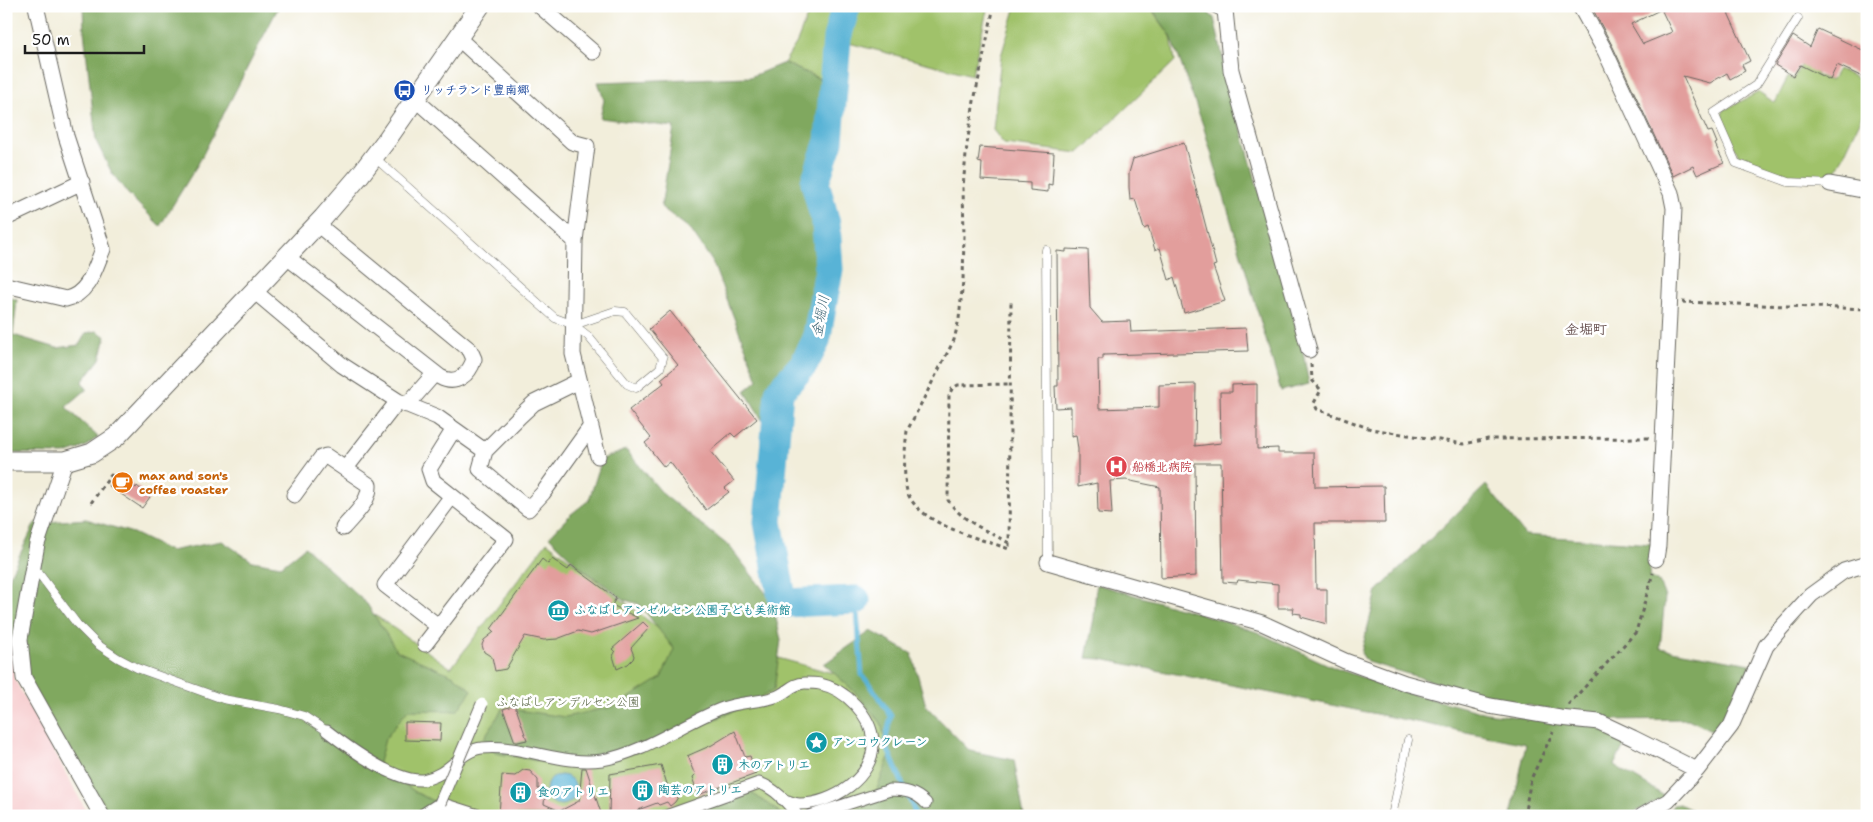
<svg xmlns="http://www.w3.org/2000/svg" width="1873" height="822" viewBox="0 0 1873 822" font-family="'Shantell Sans','Klee One',sans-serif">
  <rect width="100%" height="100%" fill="#fff"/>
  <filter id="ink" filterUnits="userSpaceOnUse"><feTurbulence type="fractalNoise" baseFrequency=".02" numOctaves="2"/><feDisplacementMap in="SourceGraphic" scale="10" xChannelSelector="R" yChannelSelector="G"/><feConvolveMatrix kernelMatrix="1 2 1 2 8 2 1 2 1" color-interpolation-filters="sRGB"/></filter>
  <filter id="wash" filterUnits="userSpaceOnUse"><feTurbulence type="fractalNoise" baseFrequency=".0096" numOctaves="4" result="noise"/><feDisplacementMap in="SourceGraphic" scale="20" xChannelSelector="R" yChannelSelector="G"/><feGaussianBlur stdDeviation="1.12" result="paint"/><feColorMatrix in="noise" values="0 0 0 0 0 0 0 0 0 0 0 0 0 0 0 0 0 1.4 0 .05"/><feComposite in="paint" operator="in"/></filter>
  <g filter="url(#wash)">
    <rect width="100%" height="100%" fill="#f2eedb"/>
    <path fill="#f7cfd0" d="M6,630L13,635L14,678L89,816H6Z"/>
    <path fill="#a0c26b" stroke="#5e6f44" d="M811,6H843L833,39L827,82L784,63L797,42Z
      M851,6H988L972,75L841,41Z
      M1016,6H1149L1171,36L1175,61L1079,153L1004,144L993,130L1001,56Z
      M1808,54L1822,60L1816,75L1831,81L1838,69L1867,83V106L1833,178L1790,177L1746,163L1739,157L1721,117L1724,110L1759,92L1775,103L1788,77L1793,79Z
      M547,542L699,660L756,652L858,680L1011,816H110L310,570L451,668Z"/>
    <path fill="#80a85f" stroke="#4e623e" d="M83,6H279L198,164L160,226L128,194L112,173L96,141L84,31Z
      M1150,6H1201L1214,18L1226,72L1303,352L1309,384L1281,391L1203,125L1171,36Z
      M784,63L827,82L826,124L808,187L822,226L823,269L811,340L772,394L771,423H764L745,391L758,380L712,261L690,229L661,207L674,127L600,118L604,100L598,82L750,77Z
      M6,296L17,300L13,335L57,348L79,345L86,333L97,331L106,337L100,359L82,382L87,389L66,407L98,437L85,447L65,454L6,453Z
      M626,450L664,495L730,547L772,601L781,640L774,690L743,707L649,749L590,764L560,765L495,753L484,738L503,708L565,717L616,706L661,678L674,649L639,604L625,600L579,566L549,537L570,515L589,500L602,459Z
      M1486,485L1525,535L1652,544L1649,577L1659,582L1665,597L1660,648L1751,664L1725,722L1715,732L1688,719L1609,720L1493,699L1367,662L1361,653L1377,591Z
      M86,519L133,533L170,551L222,541L252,561L281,566L305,547L367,604L397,651L454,676L472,690L457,711L408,710L385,739L378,766L417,793L463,816H105L70,771L45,733L6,625V593L11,573L35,523Z
      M1096,584L1211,617L1257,632L1335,668L1401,691L1486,713L1597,727L1627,740L1614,765L1666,797L1627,816H1511L1526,744L1101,659L1086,658L1094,618Z
      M871,631L912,654L926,706L970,751L1014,760L1024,816H851L874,797L889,757L881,723L856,693L824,664Z
      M749,791L778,811L782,816H690L722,799Z
      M1679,804L1705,816H1666L1673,805Z"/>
    <path fill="#58b3d6" stroke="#3a6879" d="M546 790a15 15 0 1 1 30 0a15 15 0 1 1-30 0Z"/>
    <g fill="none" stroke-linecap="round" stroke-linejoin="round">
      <path stroke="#58b3d6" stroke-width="5" d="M856,600L862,675L871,686L891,716L885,743L914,810L915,816"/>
      <path stroke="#58b3d6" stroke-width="29" d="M846,6L837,38L829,141L815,182L826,224L829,269L816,341L804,364L779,392L768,522L783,603L856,600"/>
    </g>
    <g id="blocks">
      <path fill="#e29e9c" d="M1591,6H1668L1631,24L1643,44L1672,32L1662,11L1674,6H1725L1750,61L1742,65L1745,71L1730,79L1727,73L1710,83L1683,76L1708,132L1712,131L1717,143L1715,144L1724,163L1697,175L1693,166L1673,176L1613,47Z
        M1818,29L1867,52V79L1837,65L1830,80L1800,65L1793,76L1775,65L1793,36L1810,47Z
        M1184,143L1216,265L1213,266L1225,301L1184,313L1174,277L1169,280L1160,248L1155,250L1148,227L1144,229L1135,199L1130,200L1129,187V173L1133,159Z
        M980,147L1054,153L1052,185L1048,184V192L1030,190V183L981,180L982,163L978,162Z
        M1066,249L1088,250L1090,308L1102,322L1130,321L1131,332L1246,328L1248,351L1103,355V359H1098L1099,409L1159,407V385L1196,384L1195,446L1221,443L1220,392H1232V385L1257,384V449L1278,448V453H1314L1315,487L1384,486L1385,523H1315L1316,589H1327V624L1301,617V614L1293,613L1294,608H1278V584L1238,580L1237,583L1223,582L1221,463H1195L1196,576L1161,578L1160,487L1126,480L1110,481L1112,514L1098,513L1097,483L1078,487V449L1076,435L1071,436V407L1056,408L1055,386H1058L1057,251L1066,252Z
        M670,311L757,419L735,437L731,433L710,451L734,481L725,488L729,492L706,510L670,462L664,467L645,443L651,438L629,410L664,383L661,379L678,365L649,329Z
        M118,474L136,488L137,486L150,497L142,508L109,486Z
        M542,559L548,564L552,559L568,570L571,565L616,598L612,605L638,618L591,634L578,631L557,639L544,640L525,636L506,669L495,671L492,657L484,652L482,645L484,640L494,632L491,629Z
        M643,622L649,628L631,648L634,656L633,659L628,664L617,669L613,656L615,652L612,649Z
        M515,705L527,740L518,742H515L503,709Z
        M405,722L441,723L440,741L405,740Z
        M735,731L745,757L750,756L756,774L698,795L692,778L695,775L687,756L712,745Z
        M661,765L667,784L680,794L675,802L670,806L667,802L659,805L657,803L638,810L637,816H609L610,774Z
        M582,768H586L602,816L499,814L502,775L515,776L523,770L530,771L538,780V789H542V795H545L544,804L560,811L579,801Z"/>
    </g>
  </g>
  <g filter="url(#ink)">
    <use href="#blocks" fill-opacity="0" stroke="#67665f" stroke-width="1"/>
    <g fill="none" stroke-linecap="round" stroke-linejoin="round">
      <defs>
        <path id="service" d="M1798,18L1756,85L1714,113L1736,163L1788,182L1830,184
          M374,157L555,318L574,325
          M1046,250L1048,562
          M615,311L625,312L663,358L660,368L636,388L627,384L588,336L574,325Z
          M34,567L77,624L97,644L118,658L137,668L223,699L279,709L304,716L327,731
          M1392,816L1408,740"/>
        <path id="pedestrian" d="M327,731C349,748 394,782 423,780C428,779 436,776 441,773C454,765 467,749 482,748C522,744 563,766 602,760C640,754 683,724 720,709C739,701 757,703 775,697C786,694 792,683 805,683C809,683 815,683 820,684C845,689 871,715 873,741C875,778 832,804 800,804C794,804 788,801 782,799
          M420,816L440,803L481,816
          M666,816L759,783C773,787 789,803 797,816
          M810,816L890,790C905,790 915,792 926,803"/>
        <path id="minor" d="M540,6L593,52
          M1217,6L1225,10L1231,70L1309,350
          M1580,6L1605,51L1671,193L1674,208L1658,546L1656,559
          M458,38L572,142L587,146L575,241L573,354L598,456
          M415,99L575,241
          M1830,184L1867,191
          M6,218L82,182
          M287,257L440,377C456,386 469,375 474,359L470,350L317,224
          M6,285L66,299C89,294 95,268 103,249L66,136L36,6
          M254,291L342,365L398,401L437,417L485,451
          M579,381L534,403L520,416L485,451L480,469L528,509L543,493L591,426
          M407,405L435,373
          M65,461L37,544L29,589L20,639L24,678L102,816
          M346,468L398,401
          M294,495L321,458L326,456L369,485C370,502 353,516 343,528
          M1048,562L1262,623L1345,661L1405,683L1490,706L1560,718L1599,722L1633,738L1697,770
          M438,626L385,585L452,496
          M425,644L506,539L433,481L429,469L454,429
          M1642,816L1668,801L1697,770L1731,726L1766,646L1781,628L1811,595L1844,571L1867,564"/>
        <path id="tertiary" d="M6,461H65L92,453L116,437L323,218L360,175L388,138L480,6"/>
      </defs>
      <use href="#service" stroke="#67665f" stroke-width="9"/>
      <use href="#pedestrian" stroke="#67665f" stroke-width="13"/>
      <use href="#minor" stroke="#67665f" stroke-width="17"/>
      <use href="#tertiary" stroke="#67665f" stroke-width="21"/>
      <path stroke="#67665f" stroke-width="3" stroke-dasharray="4 4" stroke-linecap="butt" d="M994,6L974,101L967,144L963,187L964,236L963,281L959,319L954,340L907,431C905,446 902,483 909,496C924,526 979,538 1009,549L1011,300
        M1682,302L1867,309
        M1311,364L1312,380L1321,390L1314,403L1317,409L1371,429L1464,444L1488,439L1650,438
        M91,503L111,475L115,478
        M1009,543C988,531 961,521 948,500L949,395L952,389L958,385L1010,384
        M1568,705L1636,632L1653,573
        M1524,816L1531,779L1553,732"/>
      <use href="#service" stroke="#fff" stroke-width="8"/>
      <use href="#pedestrian" stroke="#fff" stroke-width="11"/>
      <use href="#minor" stroke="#fff" stroke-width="15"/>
      <use href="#tertiary" stroke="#fff" stroke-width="19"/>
      <defs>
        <path id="pedestrian-bridge" d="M440,803L482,704"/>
      </defs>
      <use href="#pedestrian-bridge" stroke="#67665f" stroke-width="13" stroke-linecap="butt"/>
      <use href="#pedestrian-bridge" stroke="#fff" stroke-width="11"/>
    </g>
  </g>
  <defs>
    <symbol id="bus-disc" viewBox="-11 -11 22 22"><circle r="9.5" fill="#1a4fb4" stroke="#fff"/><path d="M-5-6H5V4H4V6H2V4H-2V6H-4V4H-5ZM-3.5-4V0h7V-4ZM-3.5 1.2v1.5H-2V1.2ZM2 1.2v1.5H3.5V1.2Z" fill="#fff"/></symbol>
    <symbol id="hospital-disc" viewBox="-11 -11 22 22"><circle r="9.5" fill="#e0444e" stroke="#fff"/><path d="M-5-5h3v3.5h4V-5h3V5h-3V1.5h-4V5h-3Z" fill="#fff"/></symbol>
    <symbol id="cafe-disc" viewBox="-11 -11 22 22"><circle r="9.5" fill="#e8710a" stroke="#fff"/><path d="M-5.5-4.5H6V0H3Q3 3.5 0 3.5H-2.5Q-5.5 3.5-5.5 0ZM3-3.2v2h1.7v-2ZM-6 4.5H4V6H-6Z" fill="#fff"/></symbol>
    <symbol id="museum-disc" viewBox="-11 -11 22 22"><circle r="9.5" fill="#0f9aa8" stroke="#fff"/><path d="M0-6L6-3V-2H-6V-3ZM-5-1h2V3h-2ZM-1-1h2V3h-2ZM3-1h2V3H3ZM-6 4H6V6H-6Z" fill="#fff"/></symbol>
    <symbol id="sight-disc" viewBox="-11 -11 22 22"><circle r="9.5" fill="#0f9aa8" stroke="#fff"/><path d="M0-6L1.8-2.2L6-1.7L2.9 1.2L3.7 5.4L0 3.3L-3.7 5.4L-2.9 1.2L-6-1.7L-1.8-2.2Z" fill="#fff"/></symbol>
    <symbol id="building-disc" viewBox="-11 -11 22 22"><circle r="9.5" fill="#0f9aa8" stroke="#fff"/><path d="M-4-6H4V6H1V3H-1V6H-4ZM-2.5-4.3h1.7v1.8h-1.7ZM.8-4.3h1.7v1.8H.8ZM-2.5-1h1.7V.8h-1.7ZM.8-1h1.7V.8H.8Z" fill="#fff"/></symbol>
  </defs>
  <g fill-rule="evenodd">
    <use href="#bus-disc" x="392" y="78" width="25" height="25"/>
    <use href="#hospital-disc" x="1104" y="454" width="25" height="25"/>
    <use href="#cafe-disc" x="110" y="470" width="25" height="25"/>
    <use href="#museum-disc" x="546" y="598" width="25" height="25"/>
    <use href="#sight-disc" x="804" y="730" width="25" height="25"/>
    <use href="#building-disc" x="710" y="752" width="25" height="25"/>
    <use href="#building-disc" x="630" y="778" width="25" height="25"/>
    <use href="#building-disc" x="508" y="780" width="25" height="25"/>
  </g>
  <g text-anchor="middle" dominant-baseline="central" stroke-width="5" stroke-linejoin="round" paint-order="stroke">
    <g font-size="12" font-weight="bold" fill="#164399" stroke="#fff" text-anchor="start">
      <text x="421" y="90">リッチランド豊南郷</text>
    </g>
    <g font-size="12" font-weight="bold" fill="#be3a42" stroke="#fff" text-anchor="start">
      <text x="1132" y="467">船橋北病院</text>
    </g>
    <g font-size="12" font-weight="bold" fill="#c56008" stroke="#fff" text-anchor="start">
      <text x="139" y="476">max and son's<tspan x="139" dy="14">coffee roaster</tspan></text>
    </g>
    <g font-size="12" font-weight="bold" fill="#0d838f" stroke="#fff" text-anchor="start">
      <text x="574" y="610">ふなばしアンゼルセン公園子ども美術館</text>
      <text x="832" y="742">アンコウクレーン</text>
      <text x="738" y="765">木のアトリエ</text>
      <text x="658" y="790">陶芸のアトリエ</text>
      <text x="537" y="792">食のアトリエ</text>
    </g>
    <g font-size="12" fill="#515e3c" stroke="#fff">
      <text x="568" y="702">ふなばしアンデルセン公園</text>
    </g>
    <g font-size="14" font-style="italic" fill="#376070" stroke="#fff">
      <text transform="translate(820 316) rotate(-79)">金堀川</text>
    </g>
    <g font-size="14" font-weight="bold" fill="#614a49" stroke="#fff">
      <text x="1586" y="329">金堀町</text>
    </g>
  </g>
  <rect width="1873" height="822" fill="none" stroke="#fff" stroke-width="25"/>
  <path d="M25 45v8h119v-8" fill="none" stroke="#1c1c1c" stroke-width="2.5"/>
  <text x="32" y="45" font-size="15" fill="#1c1c1c" stroke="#ffffff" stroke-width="4" paint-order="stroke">50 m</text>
</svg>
